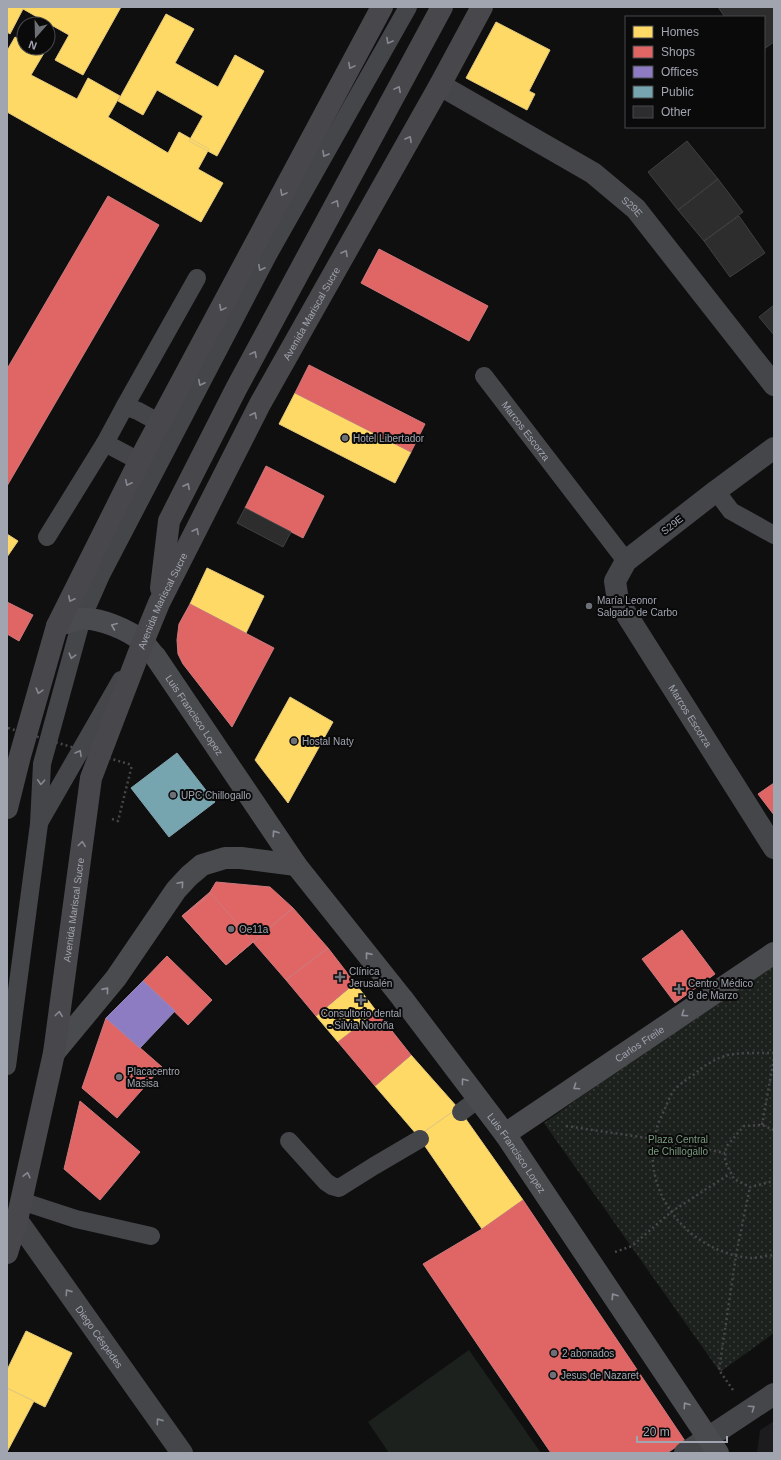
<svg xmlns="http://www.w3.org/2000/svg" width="781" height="1460" viewBox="0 0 781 1460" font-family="Arial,sans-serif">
  <defs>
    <pattern id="grass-dots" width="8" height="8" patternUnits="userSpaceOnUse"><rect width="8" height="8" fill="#1c211d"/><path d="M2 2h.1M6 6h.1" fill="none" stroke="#3a3e3b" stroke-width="1.8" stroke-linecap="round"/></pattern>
  </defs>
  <rect width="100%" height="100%" fill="#0f0f10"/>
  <path fill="#1c1c1e" d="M774,1421V1453H757L760,1430Z"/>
  <path fill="url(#grass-dots)" d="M774,959V1333L720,1372L544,1123Z"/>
  <path fill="#1c211d" d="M469,1350L541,1453H389L368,1422Z"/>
  <path fill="#ffd966" stroke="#e3c97c" d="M7,7H121L83,75L55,60L69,35L23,9L10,34L7,32Z
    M166,14L194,29L175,63L218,87L235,55L264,71L217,156L189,141L203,116L157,90L143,115L118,101Z
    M496,22L550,50L529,91L535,94L527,110L466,78Z
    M15,37L24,42V48H35L44,53L31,75L77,99L88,78L120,96L108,117L168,153L179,132L209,149L198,169L223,183L201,222L7,112V51Z
    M295,393L411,452L395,483L279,424Z
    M7,534L18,541L7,557Z
    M207,568L264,596L246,633L190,604Z
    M290,697L333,722L288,803L255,760Z
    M355,983L377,1012L338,1042L316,1016Z
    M411,1055L458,1108L418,1136L375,1086Z
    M458,1108L523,1200L482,1229L418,1136Z
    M26,1331L72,1353L45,1407L7,1388V1370Z
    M7,1388L34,1401L7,1452Z"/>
  <path fill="#e06666" stroke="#cd797c" d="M108,196L159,225L7,486V369Z
    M379,249L488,306L469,341L361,283Z
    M309,365L425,424L411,452L295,393Z
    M266,466L324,496L303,538L245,508Z
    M7,602L33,615L19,641L7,634Z
    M190,604L274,648L232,727L183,664L178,654L177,640L179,624Z
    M774,783V815L758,794Z
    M216,882L270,887L293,908L226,965L182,916L207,897Z
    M210,892L253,942L226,965L182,916Z
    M293,908L328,948L286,980L253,942Z
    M682,930L715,974L675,1003L642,959Z
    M328,948L355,983L316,1016L286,980Z
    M167,956L212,1000L188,1025L143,981Z
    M377,1012L411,1055L375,1086L338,1042Z
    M106,1018L162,1067L117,1118L82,1088Z
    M80,1101L140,1152L100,1200L64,1169Z
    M523,1200L685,1441L667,1453H551L423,1264L482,1229Z"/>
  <path fill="#8e7cc3" stroke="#9488bd" d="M143,981L175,1011L140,1048L106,1018Z"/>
  <path fill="#76a5af" stroke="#83a5af" d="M177,753L215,802L169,837L131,788Z"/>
  <path fill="#2d2d2e" stroke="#3f4043" d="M718,7H774V42L764,49V17H725Z
    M687,141L718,179L678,210L648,172Z
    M718,179L743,212L704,241L678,210Z
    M739,216L765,253L730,277L704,241Z
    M774,305V335L759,317Z
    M245,508L291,532L283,547L237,523Z"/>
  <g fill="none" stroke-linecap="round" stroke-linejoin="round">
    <path stroke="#47474b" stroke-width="2.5" stroke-dasharray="2 3" stroke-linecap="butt" d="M112,819L118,821L132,765
      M774,1053C762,1053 735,1052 725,1056C712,1060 703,1067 692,1076C686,1080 680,1084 675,1089C670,1095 667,1104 664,1111C629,1176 680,1251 750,1258C757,1258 766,1256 774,1255
      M762,1125L774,1058
      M566,1126L654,1139L725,1153
      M774,1130L762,1125L744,1126L726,1147L725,1161L734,1179L750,1187L774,1181
      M615,1252L632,1246L671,1212L731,1173
      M733,1390L719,1370L736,1255L750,1187"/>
    <g stroke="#45464a" stroke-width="18">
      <path id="s1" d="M484,376L626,561"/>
      <path d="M125,406L197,278"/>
      <path d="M105,443L139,461"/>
      <path d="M716,491L731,511L774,535"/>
      <path d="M47,537L105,443L125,406L138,411L160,423"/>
      <path d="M40,821L121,680"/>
      <path d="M7,1066L39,824L42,764L82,618L101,575L268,255L408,7"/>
      <path d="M461,1112L478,1099"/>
      <path d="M289,1141L326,1182L332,1186L339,1188L374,1166L420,1139"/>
      <path d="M21,1201L76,1219L151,1236"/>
    </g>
    <g stroke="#45464a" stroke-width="22">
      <path id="s2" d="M440,85L593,173L636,209L774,385"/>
      <path id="s3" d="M774,448L716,491L626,561L615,581L618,601L774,848"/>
      <path id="s4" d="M17,1220L182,1453"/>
      <path d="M685,1453L774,1394"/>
    </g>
    <g stroke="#4a4b4e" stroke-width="22">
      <path id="s5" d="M57,626C65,623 72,620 80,619C99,617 129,630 143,642C147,646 151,652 155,656L296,865L402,998L505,1134L718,1453"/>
      <path d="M54,1053L116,978L176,890L189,876L202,865L225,858H241L296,865"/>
      <path id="s6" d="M505,1134L774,953"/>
    </g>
    <g stroke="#48484c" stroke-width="22">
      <path d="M161,588L169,521L236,389L442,7"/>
      <path d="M7,808L20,756L57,626L146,448L382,7"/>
      <path id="s7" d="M7,1253L17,1220L54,1053L91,778L143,642L159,603L260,404L440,85L482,7"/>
    </g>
    <path stroke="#47474b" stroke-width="2.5" stroke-dasharray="2 3" stroke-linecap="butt" d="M8,728L132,765"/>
  </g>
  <defs><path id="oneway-chevron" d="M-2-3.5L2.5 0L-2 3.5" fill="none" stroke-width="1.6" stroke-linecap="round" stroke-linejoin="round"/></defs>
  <g stroke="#858891">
    <use href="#oneway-chevron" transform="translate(389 41) rotate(119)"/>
    <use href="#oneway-chevron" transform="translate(325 154) rotate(119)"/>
    <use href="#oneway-chevron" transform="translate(261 268) rotate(117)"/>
    <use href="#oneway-chevron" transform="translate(201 383) rotate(117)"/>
    <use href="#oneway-chevron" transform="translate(72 656) rotate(105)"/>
    <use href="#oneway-chevron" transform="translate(79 753) rotate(-60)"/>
    <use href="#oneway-chevron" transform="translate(41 782) rotate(93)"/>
    <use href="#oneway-chevron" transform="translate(68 1292) rotate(-125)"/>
    <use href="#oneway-chevron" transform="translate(752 1408) rotate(-34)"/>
    <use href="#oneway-chevron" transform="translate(159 1421) rotate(-125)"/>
  </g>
  <g stroke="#868992">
    <use href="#oneway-chevron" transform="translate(351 66) rotate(118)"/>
    <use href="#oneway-chevron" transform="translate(398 89) rotate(-62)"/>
    <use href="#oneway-chevron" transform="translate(409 139) rotate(-61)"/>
    <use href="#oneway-chevron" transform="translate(283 193) rotate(118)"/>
    <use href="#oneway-chevron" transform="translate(336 203) rotate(-62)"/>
    <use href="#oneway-chevron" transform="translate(345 253) rotate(-61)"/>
    <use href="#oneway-chevron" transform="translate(222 308) rotate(118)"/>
    <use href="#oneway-chevron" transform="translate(254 354) rotate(-62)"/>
    <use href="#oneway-chevron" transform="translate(254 415) rotate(-63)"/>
    <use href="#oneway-chevron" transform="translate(128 483) rotate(116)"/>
    <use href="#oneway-chevron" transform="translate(187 486) rotate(-63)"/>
    <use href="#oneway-chevron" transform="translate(196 531) rotate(-63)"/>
    <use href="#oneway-chevron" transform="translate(71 599) rotate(116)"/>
    <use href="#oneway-chevron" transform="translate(39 691) rotate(106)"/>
    <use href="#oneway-chevron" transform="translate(82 844) rotate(-82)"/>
    <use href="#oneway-chevron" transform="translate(59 1014) rotate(-83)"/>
    <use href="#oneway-chevron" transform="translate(27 1175) rotate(-77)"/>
  </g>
  <g stroke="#8b8e98">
    <use href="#oneway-chevron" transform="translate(114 626) rotate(-158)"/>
    <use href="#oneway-chevron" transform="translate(275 833) rotate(-124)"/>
    <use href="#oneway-chevron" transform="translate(181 884) rotate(-49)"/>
    <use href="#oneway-chevron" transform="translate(368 955) rotate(-129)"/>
    <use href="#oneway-chevron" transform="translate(106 990) rotate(-51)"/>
    <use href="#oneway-chevron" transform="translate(684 1014) rotate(146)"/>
    <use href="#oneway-chevron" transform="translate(464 1081) rotate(-127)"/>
    <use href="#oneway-chevron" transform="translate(576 1087) rotate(146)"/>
    <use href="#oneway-chevron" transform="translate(614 1296) rotate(-124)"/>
    <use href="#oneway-chevron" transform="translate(686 1405) rotate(-124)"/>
  </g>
  <g fill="#6e7078" stroke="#0a0a0b" stroke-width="1.5">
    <circle cx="345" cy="438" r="4"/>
    <circle cx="589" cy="606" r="4"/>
    <circle cx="294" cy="741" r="4"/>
    <circle cx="173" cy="795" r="4"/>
    <circle cx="231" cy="929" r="4"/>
    <path d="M338 971h4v4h4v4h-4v4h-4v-4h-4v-4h4z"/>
    <path d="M677 983h4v4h4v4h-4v4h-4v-4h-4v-4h4z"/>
    <path d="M359 994h4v4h4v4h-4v4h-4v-4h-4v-4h4z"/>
    <circle cx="119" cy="1077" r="4"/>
    <circle cx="554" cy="1353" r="4"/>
    <circle cx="553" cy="1375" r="4"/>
  </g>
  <g text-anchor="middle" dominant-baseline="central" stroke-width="4" stroke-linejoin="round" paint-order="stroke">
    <g font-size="10" fill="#a1a5b0" stroke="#0a0a0b">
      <text stroke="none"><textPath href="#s2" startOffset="228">S29E</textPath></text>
      <text stroke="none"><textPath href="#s7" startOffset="998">Avenida Mariscal Sucre</textPath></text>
      <text stroke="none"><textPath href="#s1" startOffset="69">Marcos Escorza</textPath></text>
      <text transform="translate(672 525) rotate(-38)">S29E</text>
      <text stroke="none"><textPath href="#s7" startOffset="674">Avenida Mariscal Sucre</textPath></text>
      <text stroke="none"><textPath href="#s5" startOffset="182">Luis Francisco Lopez</textPath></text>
      <text stroke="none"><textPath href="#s3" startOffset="365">Marcos Escorza</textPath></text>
      <text stroke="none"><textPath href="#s7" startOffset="350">Avenida Mariscal Sucre</textPath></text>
      <text stroke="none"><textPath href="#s6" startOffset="162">Carlos Freile</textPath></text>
      <text stroke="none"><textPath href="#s5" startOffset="726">Luis Francisco Lopez</textPath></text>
      <text stroke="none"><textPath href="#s4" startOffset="143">Diego Céspedes</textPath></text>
    </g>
    <g font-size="10" fill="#a1a5b0" stroke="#0a0a0b" text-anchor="start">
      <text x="353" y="438">Hotel Libertador</text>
      <text x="597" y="600">María Leonor<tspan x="597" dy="12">Salgado de Carbo</tspan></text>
      <text x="302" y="741">Hostal Naty</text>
      <text x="181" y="795">UPC Chillogallo</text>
      <text x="239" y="929">Oe11a</text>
      <text x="349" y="971">Clínica<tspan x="349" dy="12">Jerusalén</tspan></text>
      <text x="688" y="983">Centro Médico<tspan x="688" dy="12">8 de Marzo</tspan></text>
      <text x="361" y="1013" text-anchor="middle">Consultorio dental<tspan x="361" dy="12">- Silvia Noroña</tspan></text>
      <text x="127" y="1071">Placacentro<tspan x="127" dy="12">Masisa</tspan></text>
      <text x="562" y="1353">2 abonados</text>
      <text x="561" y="1375">Jesus de Nazaret</text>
    </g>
    <g font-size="10" fill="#7a9a7e" stroke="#0a0a0b">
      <text x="678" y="1139">Plaza Central<tspan x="678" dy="12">de Chillogallo</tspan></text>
    </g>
  </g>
  <rect width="781" height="1460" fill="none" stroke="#a1a5b0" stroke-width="16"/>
  <rect x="625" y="16" width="140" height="112" fill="#0a0a0b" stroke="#46484d"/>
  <rect x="633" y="26" width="20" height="12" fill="#ffd966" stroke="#46484d"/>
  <text x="661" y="36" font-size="12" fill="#a1a5b0">Homes</text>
  <rect x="633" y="46" width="20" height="12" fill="#e06666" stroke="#46484d"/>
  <text x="661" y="56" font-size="12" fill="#a1a5b0">Shops</text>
  <rect x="633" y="66" width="20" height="12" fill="#8e7cc3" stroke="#46484d"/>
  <text x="661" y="76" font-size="12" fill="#a1a5b0">Offices</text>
  <rect x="633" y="86" width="20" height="12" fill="#76a5af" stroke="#46484d"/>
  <text x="661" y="96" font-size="12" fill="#a1a5b0">Public</text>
  <rect x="633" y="106" width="20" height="12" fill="#2d2d2e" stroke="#46484d"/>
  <text x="661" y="116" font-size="12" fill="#a1a5b0">Other</text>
  <g transform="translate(36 36) rotate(200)"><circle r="19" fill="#0a0a0b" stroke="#46484d"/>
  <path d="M0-3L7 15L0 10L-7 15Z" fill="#6e7078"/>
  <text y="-6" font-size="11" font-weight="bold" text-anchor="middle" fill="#a1a5b0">N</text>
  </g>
  <path d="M637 1436v6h90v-6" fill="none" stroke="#a1a5b0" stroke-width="2"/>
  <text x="643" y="1436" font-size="12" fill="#a1a5b0" stroke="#0a0a0b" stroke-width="3" paint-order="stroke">20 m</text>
</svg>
